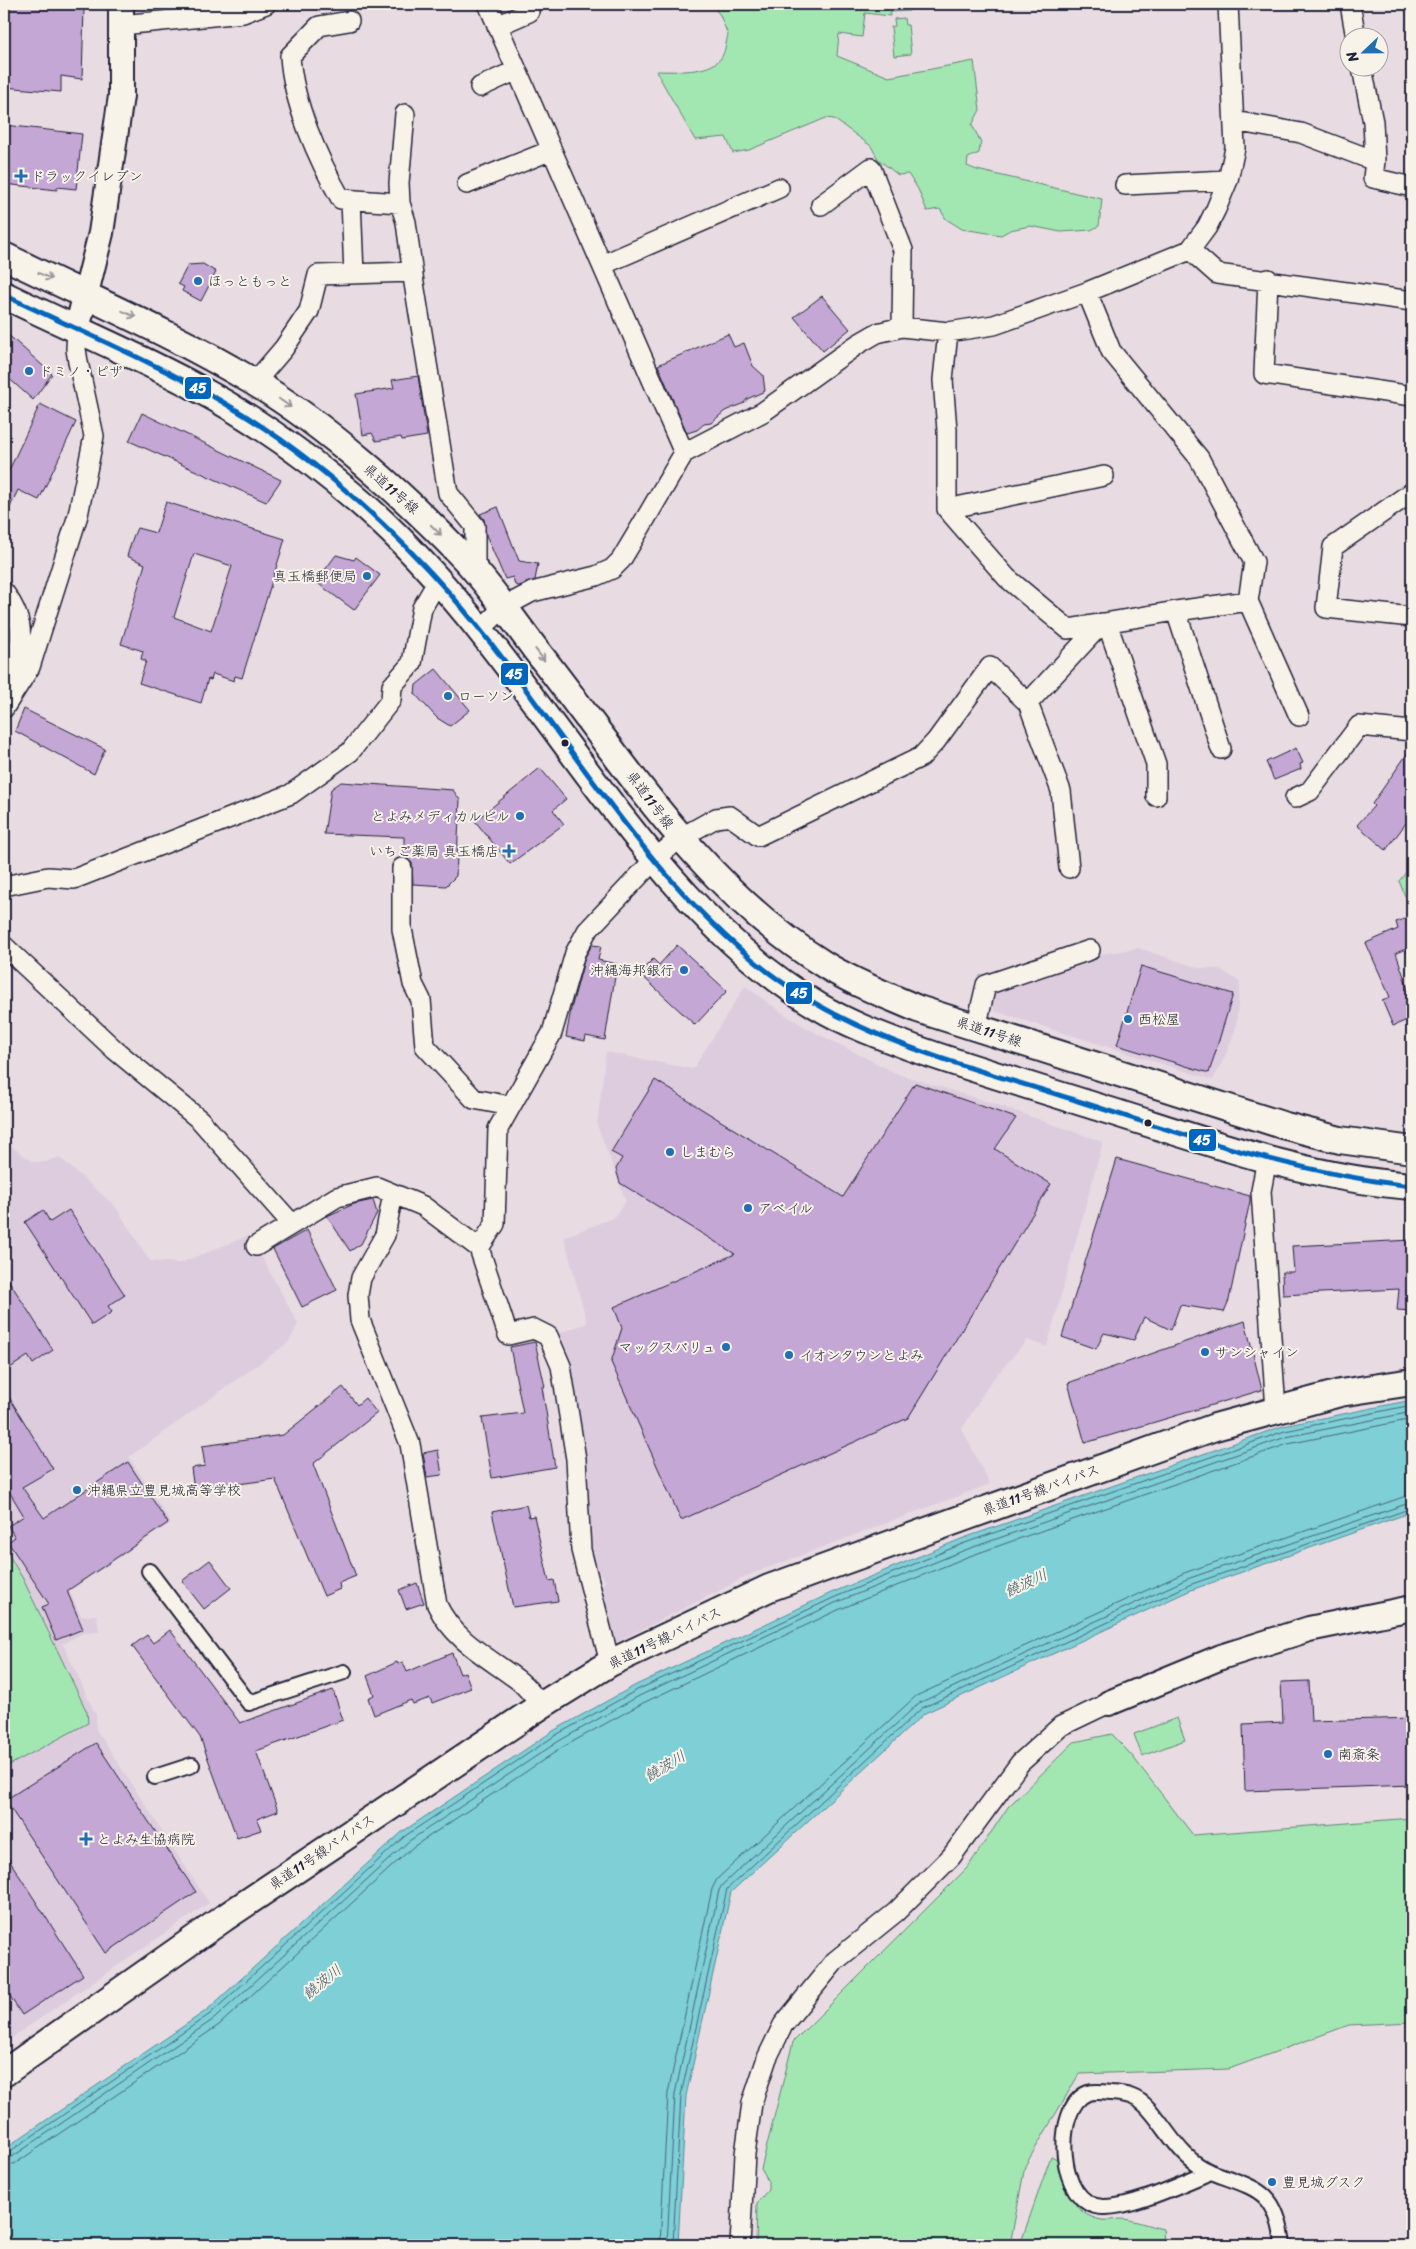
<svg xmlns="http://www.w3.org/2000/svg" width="1416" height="2249" viewBox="0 0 1416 2249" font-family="Sriracha,'Klee One',sans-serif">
  <rect width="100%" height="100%" fill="#e8dce2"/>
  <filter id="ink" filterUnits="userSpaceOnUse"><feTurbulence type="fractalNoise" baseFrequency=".02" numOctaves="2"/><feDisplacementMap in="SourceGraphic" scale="10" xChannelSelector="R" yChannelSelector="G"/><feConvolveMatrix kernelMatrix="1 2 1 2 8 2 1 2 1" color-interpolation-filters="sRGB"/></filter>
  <g filter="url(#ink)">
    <path fill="#ddccde" d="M1139,948L1199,968L1220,969L1240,982L1236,1027L1227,1052L1213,1080L994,1011L993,994L1000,984L1096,955Z
      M745,986L784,1014L814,1032L898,1074L995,1104L1103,1142L1047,1347L1027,1340L990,1383L962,1429L990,1484L754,1573L613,1644L600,1589L605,1580L591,1562L588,1473L568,1364L557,1334L587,1323L564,1237L613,1218L626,1201L597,1125L606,1052L693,1069Z
      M4,1141L33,1162H46L59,1157L115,1206L150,1261L180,1263L250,1235L298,1324L289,1342L129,1457L171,1523L69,1591L81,1616L97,1615L99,1632L83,1633L63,1644L96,1715V1729L209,1903L4,2043Z"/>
    <path fill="#a2e6b2" stroke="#628476" d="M711,4H909V11L890,12V16L865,13L862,37L839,34L837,56L889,77L974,61L980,110L972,125L981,142L979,153L968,158L967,166L977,170L1102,199L1099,226L1091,230L1061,232L1030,226L1010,230L1001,235L962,229L946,219L940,209L927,211L918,189L908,174L898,175L878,159L871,146L834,119L826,118L749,150L733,153L726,137L695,140L656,71C674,71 709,74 721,58C725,53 726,42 728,35L720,15Z
      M904,18L905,25H908L911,54L894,56L891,27L895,26L894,19Z
      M1412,865V895L1405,896L1399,881Z
      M4,1547L23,1579L87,1712L88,1723L4,1768Z
      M1177,1718L1185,1740L1142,1756L1134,1734Z
      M1112,1734L1133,1757L1193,1835L1412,1818V2022L1349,2025L1229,2069L1079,2074L1025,2166L1010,2245H756L757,2203L768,2190V2181L761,2169L793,2042L968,1867L1008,1807L1074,1742Z
      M1051,2156L1061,2161C1064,2187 1072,2215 1102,2220C1108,2221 1115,2219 1121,2219C1135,2220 1149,2226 1163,2229L1164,2245H1020Z"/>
    <path fill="#7ecfd6" stroke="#598a98" d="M1412,1400V1512L1191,1590L925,1713L731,1892L686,2096L678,2245H4V2149L207,2010L402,1832L553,1731L634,1686L831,1593L961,1539L1283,1426Z"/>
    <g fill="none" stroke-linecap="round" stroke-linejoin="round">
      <path stroke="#476779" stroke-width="1" d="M4,2153L9,2152L210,2014L405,1836L556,1735L637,1690L833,1598L962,1544L1285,1431L1412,1405
        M4,2159L12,2157L214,2019L409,1841L559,1741L639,1696L835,1603L965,1550L1286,1437L1412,1412
        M4,2167L16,2163L219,2025L413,1847L563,1747L643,1703L838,1610L967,1557L1288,1444L1412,1419
        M660,2245L668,2093L712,1889L717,1879L916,1696L1184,1573L1412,1494
        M667,2245L675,2094L719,1890L723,1884L919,1703L1187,1579L1412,1502
        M673,2245L681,2095L727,1889L922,1708L1189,1585L1412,1508"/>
    </g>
    <path fill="#c4a7d4" stroke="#22223b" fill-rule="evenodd" d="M4,4L84,7L82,79L61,76V92L4,87Z
      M5,125L82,134L76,189L57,187V190L4,184Z
      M203,264L216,272L201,301L182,291L184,287L178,284L188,265Z
      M822,296L850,329L823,351L794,317Z
      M4,331L52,374L33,400L4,374Z
      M728,334L734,347L744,343L753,366L763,375L765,391L747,399L744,403L725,411L711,423L704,424L697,430L687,433L658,365Z
      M418,376L427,436L402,440L401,437L376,441L372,433L363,435L356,394L394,388L392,380Z
      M40,404L76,422L39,500L18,490L4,520V481Z
      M142,413L281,480L266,502L129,441Z
      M166,502L285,539L242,678L235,676L234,681L213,674L211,680L208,679L201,703L139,683L146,661L141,659L143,651L121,644L145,564L127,556L133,537L137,528L156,533ZM194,554L232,566L211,631L174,617Z
      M498,507L519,561L538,564L535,580L519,586L515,585L513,577L505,579L486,535L484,519L480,514Z
      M336,555L354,560L356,557L380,575L354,610L316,582Z
      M436,669L470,710L450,726L437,718L415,694L416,685Z
      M24,709L105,749L94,774L15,731Z
      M1412,747V815L1386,850L1357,825L1374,806L1372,804Z
      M1296,748L1303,763L1300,764L1301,769L1274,780L1266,762Z
      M540,768L566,799L553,810L564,824L510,864L475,821Z
      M341,782L453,790L460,800L456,876L446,886L413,884L412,863L404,857V837L324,834L331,789Z
      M1412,916V962H1410L1406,949L1396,953L1408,989L1412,987V1018L1393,1026L1382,1000L1390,997L1366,943L1398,929L1396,922Z
      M592,945L601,946L598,960L617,964L605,1040L586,1036L585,1041L566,1037L571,1009L585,957Z
      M677,945L727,991L695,1025L639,973L653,959L659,965Z
      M1141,966L1233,994L1209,1073L1117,1045Z
      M655,1080L843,1197L915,1083L1016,1118L995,1149L1051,1184L908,1418L681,1520L611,1362L622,1328L614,1307L735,1254L620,1183L616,1169L622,1158L611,1152Z
      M1117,1159L1250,1196V1201L1229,1300L1224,1312L1180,1305L1171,1330L1144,1317L1134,1340L1104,1333L1096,1349L1062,1337Z
      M373,1200L377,1213L361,1244L350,1251L327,1216L354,1204Z
      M43,1210L50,1222L69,1210L125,1295L108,1306L112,1312L92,1325L25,1222Z
      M307,1230L337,1290L302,1307L273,1249Z
      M1412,1240V1311L1397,1310L1399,1289L1283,1295L1282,1272H1294L1292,1246Z
      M4,1273L53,1350L33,1364L28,1356L4,1372Z
      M1245,1321L1262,1390L1085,1443L1068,1383Z
      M535,1342L545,1387H542L555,1467L492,1478L482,1418L523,1413L510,1347Z
      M343,1387L357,1405L365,1398L377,1413L313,1464L356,1576L339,1583L340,1589L324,1596L275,1479L194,1490L191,1468L205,1466L202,1446L283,1435Z
      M4,1389L53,1469L22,1487L44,1518L128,1462L168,1523L67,1591L83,1629L56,1640L42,1607L49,1604L8,1542L15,1537L8,1526L24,1516L4,1483Z
      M438,1450L442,1475L427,1477L423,1453Z
      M526,1505L529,1517L534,1516L549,1581L554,1580L558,1601L513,1607L492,1512Z
      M210,1560L231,1588L204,1609L182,1581Z
      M417,1583L424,1603L406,1609L399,1590Z
      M170,1630L240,1723L333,1690L343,1720L256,1751L278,1811L257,1819L261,1830L237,1838L200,1737L132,1646L147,1635L153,1643Z
      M452,1653L460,1674L465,1672L471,1688L432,1703L430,1698L413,1704L411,1700L374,1715L368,1698L374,1695L367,1676L397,1662L398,1664L403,1662L407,1672Z
      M1309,1681L1311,1721L1412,1718V1785L1245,1791L1243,1724L1283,1722L1281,1682Z
      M96,1743L196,1892L106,1953L5,1800Z
      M4,1852L83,1975L22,2015L4,1987Z"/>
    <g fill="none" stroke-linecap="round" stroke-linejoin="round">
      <defs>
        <path id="pedestrian" d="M149,1571L249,1703L344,1672
          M155,1777L192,1765
          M1211,2172C1180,2159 1169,2131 1148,2108C1137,2096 1126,2094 1111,2093C1103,2092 1095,2091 1088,2093C1053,2106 1056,2206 1103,2207C1132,2208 1183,2183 1211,2172C1257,2189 1277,2190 1283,2245"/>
        <path id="minor" d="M488,4L684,453
          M1350,4L1356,38
          M349,21L319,26L290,56C293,103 318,159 341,199L400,203
          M121,25L243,13L266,4
          M497,26L529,12
          M1362,68L1373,122L1375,161
          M480,87L517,70
          M405,114L399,183L400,203L406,222L414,283L448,493L475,526V571
          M1234,121L1301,133L1375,161L1373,178L1412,187
          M467,184L552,150
          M1125,185L1228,180
          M351,200L354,274
          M821,205L871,168L903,250L902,327
          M1190,250L1217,274L1412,301
          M602,265L779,188
          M1268,279L1264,374L1412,396
          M1087,292L1111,351L1199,458L1254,562L1248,601L1299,716
          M948,332L943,380L947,430V509L1007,578L1068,629L1176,611L1248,601
          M255,382L284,348L309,311L318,275L412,272
          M1412,492L1333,547L1326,608L1412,617
          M947,509L1104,476
          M4,592C26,622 26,647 4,677
          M1176,611L1221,749
          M1107,623L1156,764V796
          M480,630L504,607L532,592L596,576L612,569L621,560L636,535L684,453L763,412L858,344L877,333L902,327L948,332L994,325L1087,292L1190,250L1207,227L1216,209L1228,180L1235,148L1228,4
          M1028,703L1102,623
          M4,708L30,667L78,515L94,436L78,362L76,349L77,329
          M1295,798L1310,791L1359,726L1412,731
          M402,868V929L413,984L421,1000L425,1046L474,1099L510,1106
          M4,886L48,877L74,879L291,794L350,752L391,700L392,686L412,663L422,608L439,579
          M4,946L115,1050L200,1120L292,1224
          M976,1028L986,985L1090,950
          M1267,1159L1261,1191L1276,1410
          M393,1194L385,1235L361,1278L358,1295L360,1320L410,1444L437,1605C454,1641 488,1657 518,1680C527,1687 534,1697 542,1705
          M256,1246L337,1197L377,1187L423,1206L479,1248L495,1224L498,1129L552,1033L575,953L587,931L654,860L680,838L716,818L730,816L758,836L921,757L936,741L990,667L1028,703L1061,791L1069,868
          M479,1248L508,1335L534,1329L548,1336L561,1366L576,1459L581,1550L610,1663
          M740,2245L745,2154L752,2103L767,2058L783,2025L835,1961L896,1912L951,1857L1020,1763L1061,1726L1109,1703"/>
        <path id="tertiary" d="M77,329L101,233L121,96V4
          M1109,1703L1221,1657L1309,1629L1412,1608"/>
        <path id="secondary" d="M4,256C87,297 172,333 252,381C326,425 406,497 465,559C491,587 513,620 536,650C624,762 701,888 825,965C854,983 886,995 918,1009L1282,1125L1340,1140L1412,1150
          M4,295C69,327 135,354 199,389C259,421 316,463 368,509C493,621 574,772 686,895C725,938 769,977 818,1006C848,1024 881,1036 913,1048C973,1069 1034,1087 1094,1106C1198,1138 1303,1178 1412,1186
          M4,2073L224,1918L542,1705L610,1663L769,1588L1215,1427L1340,1393L1412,1382"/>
      </defs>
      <use href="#pedestrian" stroke="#22223b" stroke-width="18"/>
      <use href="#minor" stroke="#22223b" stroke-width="22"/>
      <use href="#tertiary" stroke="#22223b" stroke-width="28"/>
      <use href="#secondary" stroke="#22223b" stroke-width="30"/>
      <use href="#pedestrian" stroke="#f7f3e8" stroke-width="14"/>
      <use href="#minor" stroke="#f7f3e8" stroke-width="19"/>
      <use href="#tertiary" stroke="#f7f3e8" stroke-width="24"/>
      <use href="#secondary" stroke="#f7f3e8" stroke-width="26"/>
      <defs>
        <path id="bus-1" d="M4,295C77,330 152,361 221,401C309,452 385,520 452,596C559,719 637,871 768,972C858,1041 971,1067 1078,1101C1188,1136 1296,1173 1412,1186"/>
      </defs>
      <use href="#bus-1" stroke="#f7f3e8" stroke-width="9"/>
      <use href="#bus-1" stroke="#0065bd" stroke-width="5"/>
    </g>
    <defs><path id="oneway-shaft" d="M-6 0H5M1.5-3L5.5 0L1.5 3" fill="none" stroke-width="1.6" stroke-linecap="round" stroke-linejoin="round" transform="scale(1.25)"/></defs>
    <g stroke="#97959a">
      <use href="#oneway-shaft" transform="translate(45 276) rotate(25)"/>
      <use href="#oneway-shaft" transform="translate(129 314) rotate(25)"/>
      <use href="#oneway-shaft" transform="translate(285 403) rotate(35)"/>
      <use href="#oneway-shaft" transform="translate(436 530) rotate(45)"/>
      <use href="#oneway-shaft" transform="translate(540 655) rotate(52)"/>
    </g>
  </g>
  <g fill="#1f6fb2" stroke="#f7f3e8" stroke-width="2">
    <path d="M18.5 168.5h5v5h5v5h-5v5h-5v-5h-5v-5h5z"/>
    <circle cx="198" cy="281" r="5"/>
    <circle cx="29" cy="371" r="5"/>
    <circle cx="367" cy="576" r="5"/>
    <circle cx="448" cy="696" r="5"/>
    <circle cx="520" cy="816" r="5"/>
    <path d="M506.5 843.5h5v5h5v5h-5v5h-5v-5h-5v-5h5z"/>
    <circle cx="684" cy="970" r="5"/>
    <circle cx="1128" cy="1019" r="5"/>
    <circle cx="670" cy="1152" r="5"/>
    <circle cx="748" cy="1208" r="5"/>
    <circle cx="726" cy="1347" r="5"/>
    <circle cx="1205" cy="1352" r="5"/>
    <circle cx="789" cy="1355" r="5"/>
    <circle cx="77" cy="1490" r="5"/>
    <circle cx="1328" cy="1754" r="5"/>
    <path d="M83.5 1831.5h5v5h5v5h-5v5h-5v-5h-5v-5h5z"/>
    <circle cx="1272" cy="2182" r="5"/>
  </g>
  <g fill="#22223b" stroke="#f7f3e8" stroke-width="2">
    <circle cx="565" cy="743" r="4.5"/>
    <circle cx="1148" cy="1123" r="4.5"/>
  </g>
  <g text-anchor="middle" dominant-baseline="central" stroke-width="4" stroke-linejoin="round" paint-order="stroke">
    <g font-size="14" fill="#22223b" stroke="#f7f3e8" text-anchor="start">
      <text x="31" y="176">ドラックイレブン</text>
      <text x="208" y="281">ほっともっと</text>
      <text x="39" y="371">ドミノ・ピザ</text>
      <text x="357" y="576" text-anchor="end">真玉橋郵便局</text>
      <text x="458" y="696">ローソン</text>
      <text x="510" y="816" text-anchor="end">とよみメディカルビル</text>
      <text x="499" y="851" text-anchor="end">いちご薬局 真玉橋店</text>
      <text x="674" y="970" text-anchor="end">沖縄海邦銀行</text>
      <text x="1138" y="1019">西松屋</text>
      <text x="680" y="1152">しまむら</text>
      <text x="758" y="1208">アベイル</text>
      <text x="716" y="1347" text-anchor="end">マックスバリュ</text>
      <text x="1215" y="1352">サンシャイン</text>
      <text x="799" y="1355">イオンタウンとよみ</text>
      <text x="87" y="1490">沖縄県立豊見城高等学校</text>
      <text x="1338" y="1754">南斎条</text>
      <text x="97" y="1839">とよみ生協病院</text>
      <text x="1282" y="2182">豊見城グスク</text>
    </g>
    <g font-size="14" fill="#22223b" stroke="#f7f3e8">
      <text transform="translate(391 489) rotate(41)">県道11号線</text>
      <text transform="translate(650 800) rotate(53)">県道11号線</text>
      <text transform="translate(989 1032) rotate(18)">県道11号線</text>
      <text transform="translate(1041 1490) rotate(-20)">県道11号線バイパス</text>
      <text transform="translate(665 1638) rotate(-26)">県道11号線バイパス</text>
      <text transform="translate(322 1852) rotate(-34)">県道11号線バイパス</text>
    </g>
    <g font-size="15" font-style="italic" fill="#3e566a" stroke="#f7f3e8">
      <text transform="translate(1026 1583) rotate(-25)">饒波川</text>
      <text transform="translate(665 1766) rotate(-31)">饒波川</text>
      <text transform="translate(322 1982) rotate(-39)">饒波川</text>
    </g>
  </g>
  <g stroke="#f7f3e8" stroke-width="2">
    <rect x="184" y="376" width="28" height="24" rx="5" fill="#0065bd"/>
    <rect x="500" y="662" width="29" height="24" rx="5" fill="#0065bd"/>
    <rect x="785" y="981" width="28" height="24" rx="5" fill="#0065bd"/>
    <rect x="1188" y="1128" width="29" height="24" rx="5" fill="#0065bd"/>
  </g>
  <g font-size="14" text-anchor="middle" font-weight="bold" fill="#fff">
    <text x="198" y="393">45</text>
    <text x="514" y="679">45</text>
    <text x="799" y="998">45</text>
    <text x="1202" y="1145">45</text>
  </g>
  <rect width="1416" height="2249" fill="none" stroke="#f7f3e8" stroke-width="20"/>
  <rect x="10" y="10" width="1396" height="2229" fill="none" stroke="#22223b" stroke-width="2" filter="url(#ink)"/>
  <g transform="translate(1364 52) rotate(248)"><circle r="24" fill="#f7f3e8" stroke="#a29fa3"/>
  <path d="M0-4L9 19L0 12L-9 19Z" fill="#1f6fb2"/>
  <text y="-8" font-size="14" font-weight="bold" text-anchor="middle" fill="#22223b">N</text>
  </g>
</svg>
